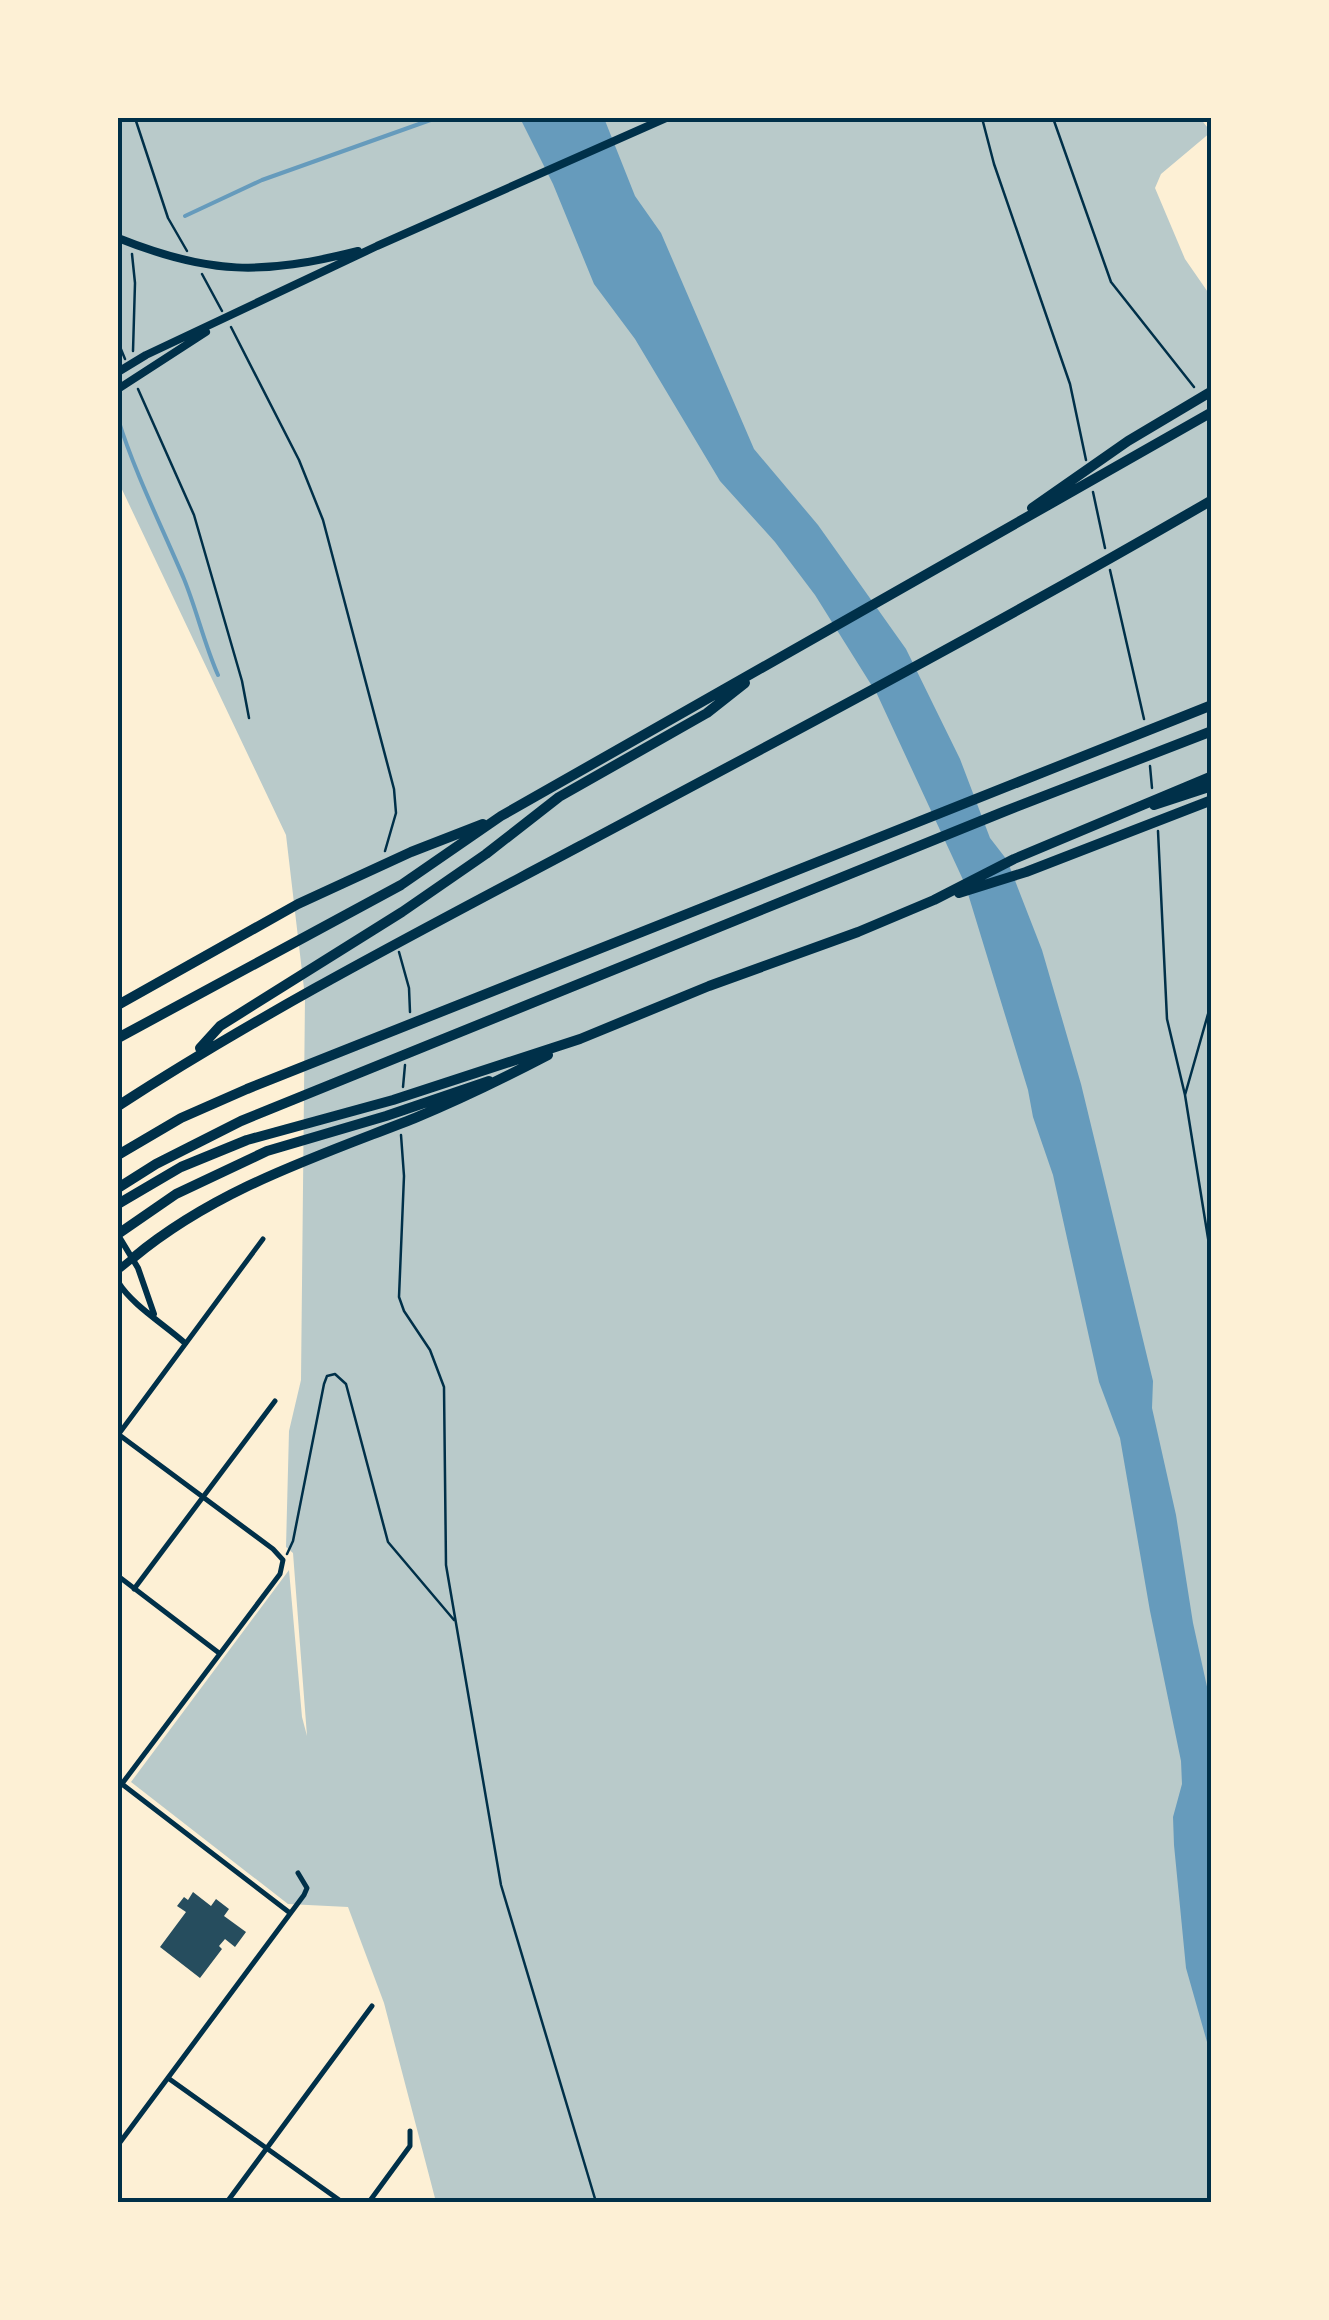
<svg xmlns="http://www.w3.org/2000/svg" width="1329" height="2320" viewBox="0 0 1329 2320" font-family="Montserrat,sans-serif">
  <rect width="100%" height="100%" fill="#fdf0d5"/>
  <path fill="#b9caca" d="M118,118H1200L1211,132L1161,174L1155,188L1185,259L1212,298L1211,2202H436L384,2003L348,1907L288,1904L131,1782L289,1570L302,1717L307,1736L293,1553L286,1547L289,1431L301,1380L305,997L286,835L118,481Z"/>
  <path fill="#669bbc" d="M520,118H604L635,196L661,233L754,449L818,525L906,649L960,759L990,838L1007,860L1042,950L1081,1084L1153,1381L1152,1408L1176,1515L1193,1623L1211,1705V2056L1186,1968L1174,1845L1173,1817L1182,1784L1181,1761L1150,1611L1120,1438L1099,1382L1053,1175L1033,1117L1028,1090L965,884L877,694L815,595L775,542L720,481L635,339L594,284L553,184Z"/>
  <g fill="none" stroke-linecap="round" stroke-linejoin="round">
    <path stroke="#669bbc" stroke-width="4" d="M185,216L262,180L436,118
      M118,419C135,473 161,525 184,579C197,611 204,643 218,675"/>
  </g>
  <path fill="#264d5e" d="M193,1892L211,1906L216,1899L229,1909L224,1916L246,1932L235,1947L225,1939L219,1946L222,1949L200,1978L160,1947L186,1912L177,1906L184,1897L188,1900Z"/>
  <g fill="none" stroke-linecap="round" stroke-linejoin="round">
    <path stroke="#003049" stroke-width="2.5" d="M135,118L168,218L187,251
      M982,118L994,164L1070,384L1086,460
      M1053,118L1111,282L1194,387
      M132,254L135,283L133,351
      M202,274L222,311
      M231,327L299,460L323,520L394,789L396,813L385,851
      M118,342L125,359
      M138,389L194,515L242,681L249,718
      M1093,492L1105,548
      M1110,570L1144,719
      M1150,766L1152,788
      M1158,831L1167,1019L1185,1095
      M399,952L409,988L410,1012
      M1212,1000L1185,1095L1212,1263
      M403,1087L405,1065
      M401,1135L404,1176L399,1297L404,1311L430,1350L444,1387L446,1565L501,1885L596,2202
      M287,1554L293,1541L324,1384L327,1376L335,1374L346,1384L388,1542L454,1620"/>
    <path stroke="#003049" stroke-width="5" d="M118,1434L273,1549L283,1560L280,1574L118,1789
      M118,1435L263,1239
      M118,1576L219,1653
      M134,1589L275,1401
      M118,1781L290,1913
      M168,2078L342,2202
      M118,2145L304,1895L307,1888L298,1873
      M227,2202L372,2006
      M369,2202L410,2146V2131"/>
    <path stroke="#003049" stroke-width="6" d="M118,1235L138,1268L154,1314
      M118,1282C132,1305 164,1324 185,1343"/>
    <path stroke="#003049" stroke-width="8" d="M118,238C210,275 262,275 358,251
      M118,372L146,355L377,246L666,118
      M118,389L206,332
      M118,1270L133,1258"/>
    <path stroke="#003049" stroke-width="10" d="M1032,508L1128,441L1212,391
      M1154,805L1212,786
      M959,893L1026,872L1212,800
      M118,1005L298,904L411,852L483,824
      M118,1038L401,885L501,816L1212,412
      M200,1048L220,1026L402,912L486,854L559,797L707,713L745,683
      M118,1106C266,1010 424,929 580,846C792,733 1004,621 1212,500
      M118,1155L181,1118L247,1089L1212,705
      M118,1188L156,1164L241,1121L1003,812L1212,731
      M118,1204L181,1167L247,1140L393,1100L580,1039L709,986L858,932L934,900L1014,859L1212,776
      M118,1234L176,1194L267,1151L386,1116L489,1081
      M133,1258C216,1189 316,1157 415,1118C461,1099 504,1078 548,1055"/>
  </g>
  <rect width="1329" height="2320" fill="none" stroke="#fdf0d5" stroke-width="240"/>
  <rect x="120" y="120" width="1089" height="2080" fill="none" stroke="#003049" stroke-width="4"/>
</svg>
